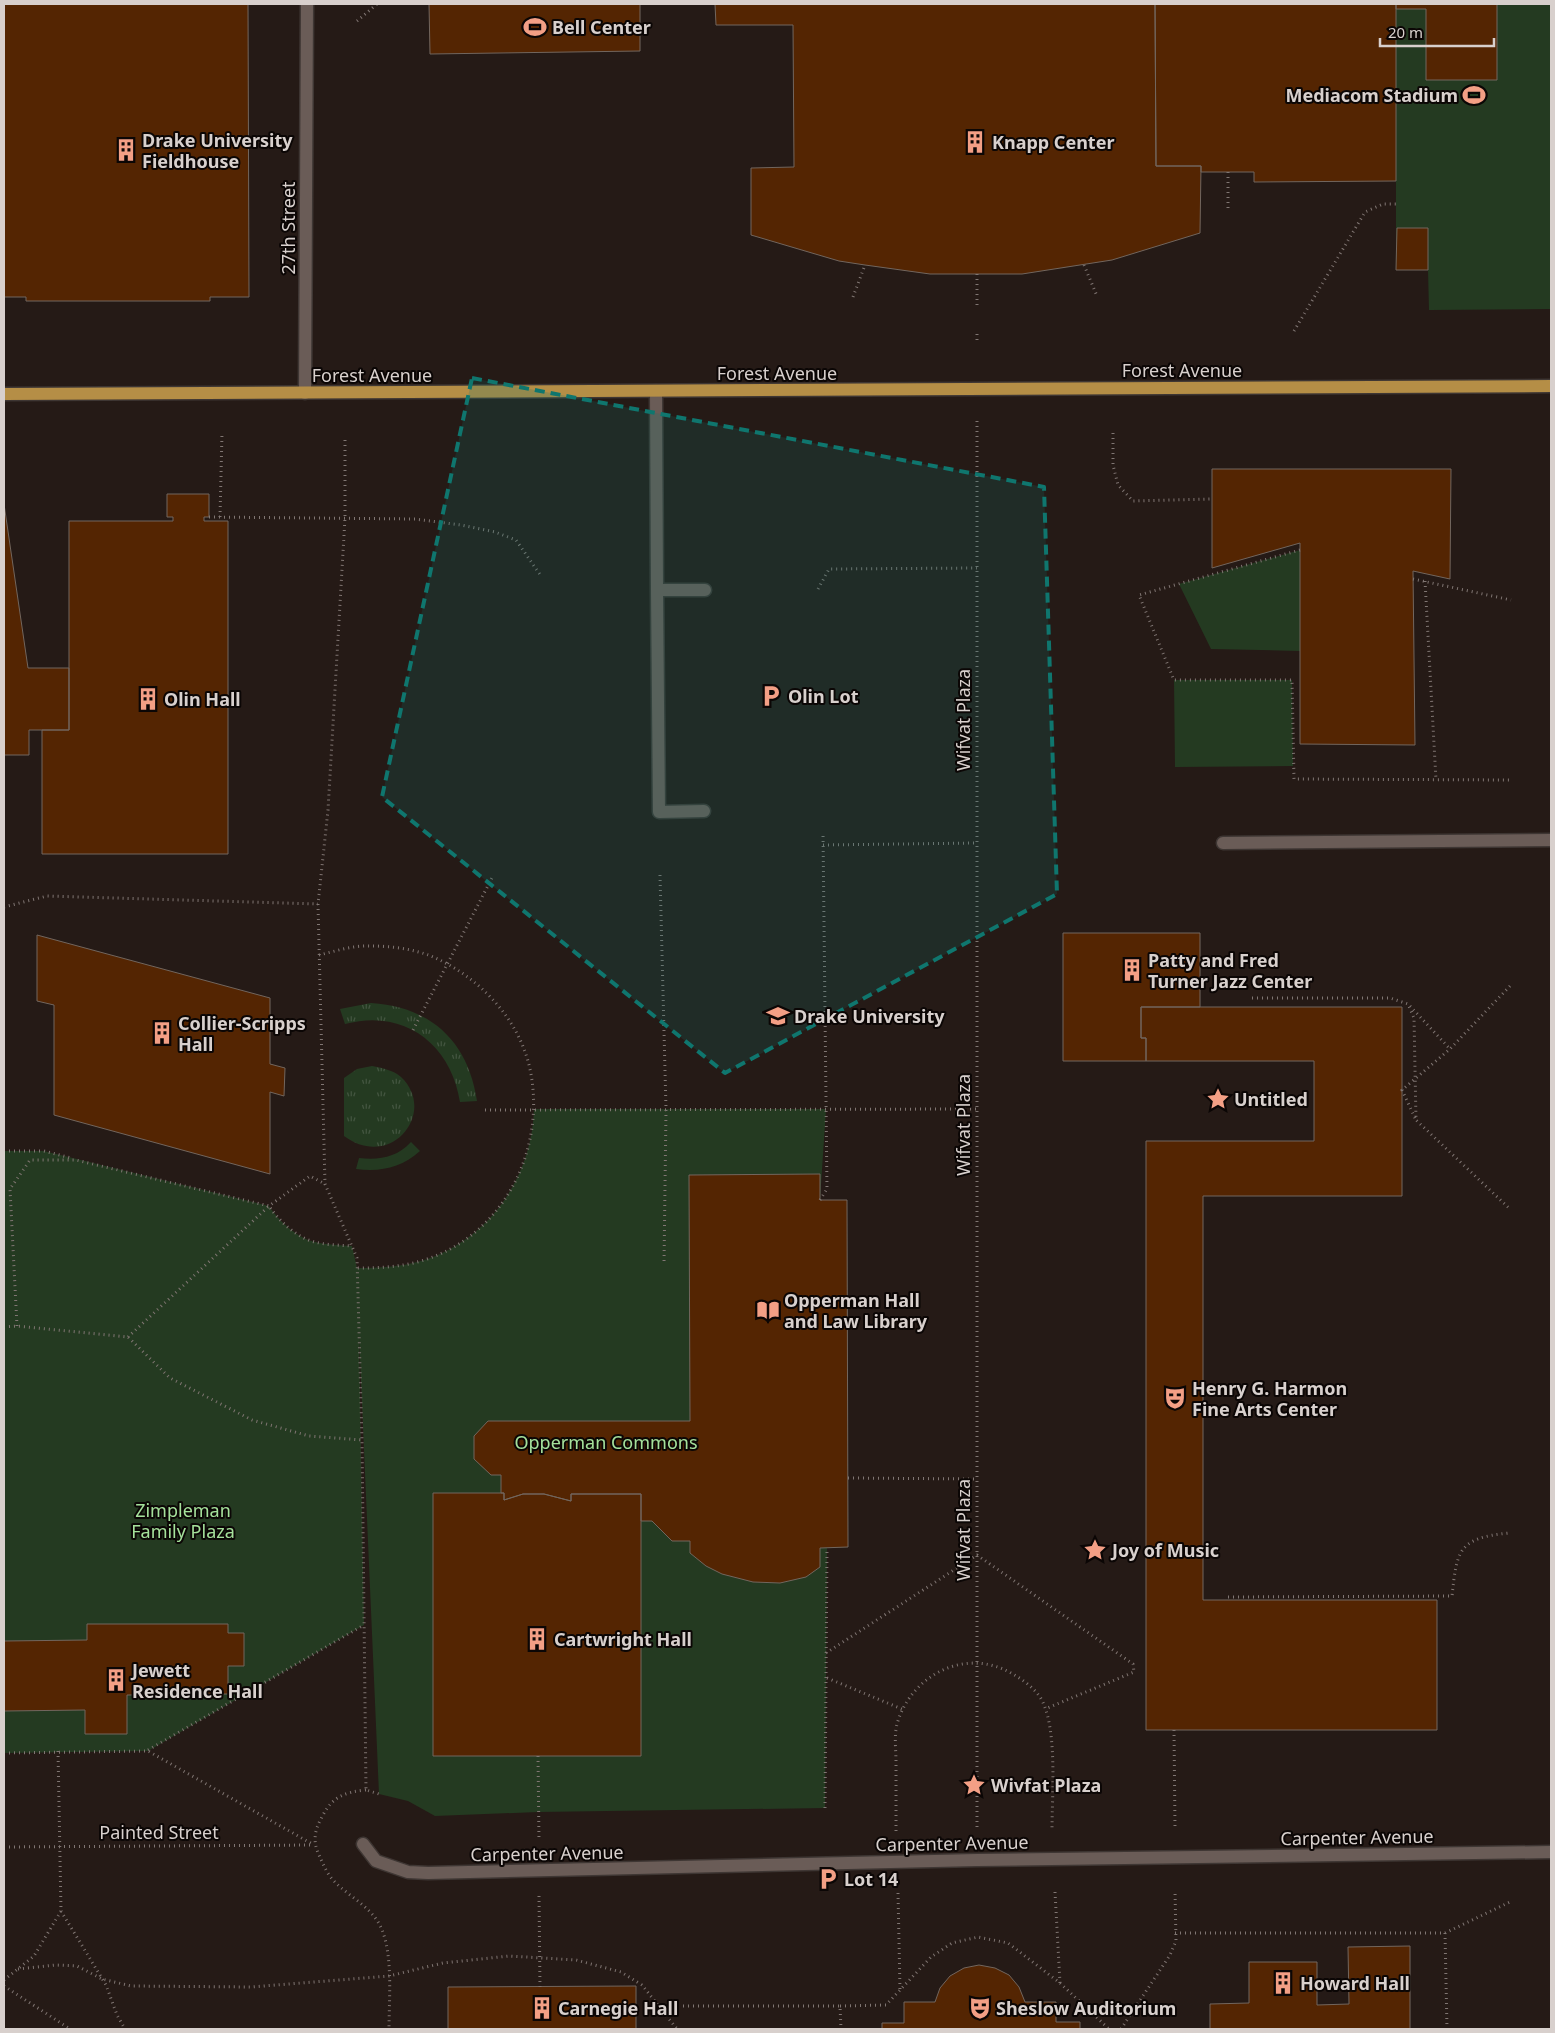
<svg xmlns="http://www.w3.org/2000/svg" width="1555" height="2033" viewBox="0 0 1555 2033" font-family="'Noto Sans',sans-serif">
  <defs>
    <pattern id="grass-tufts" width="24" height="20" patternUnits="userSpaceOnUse" patternTransform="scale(1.25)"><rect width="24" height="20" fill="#243a21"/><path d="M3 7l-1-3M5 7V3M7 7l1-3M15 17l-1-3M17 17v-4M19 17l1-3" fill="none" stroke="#435540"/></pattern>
  </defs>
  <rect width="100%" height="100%" fill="#251a16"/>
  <path fill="url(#grass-tufts)" d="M371,1003C431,1007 468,1041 477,1101L460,1102C451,1044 404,1008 345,1024L340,1009Z
    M372,1066C382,1068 393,1070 401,1077C438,1112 391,1171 344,1136V1078L357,1069Z"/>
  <path fill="#243a21" d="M1396,4H1551V309L1429,310L1428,270H1396Z
    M1300,550V651L1211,649L1179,584Z
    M1174,680H1292L1293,766L1175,767Z
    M534,1109H826L820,1200H847L848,1547L827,1548L825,1808L538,1812L435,1816L408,1801L379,1794L359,1335L364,1625L148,1751L4,1753V1151H44L269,1206C279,1221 297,1238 315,1242C327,1245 340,1245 352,1246L357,1268C379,1268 400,1267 421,1261C488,1241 532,1178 534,1109Z
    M411,1142L420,1151C401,1168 381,1172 356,1169L359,1158C379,1160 396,1158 411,1142Z"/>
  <path fill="#542502" stroke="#72665e" d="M4,4H248L249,297H210V301H26V297H4Z
    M429,4H640V51L430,54Z
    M715,4H1155L1156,166H1201L1200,233L1112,260L1022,274H930L865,265L839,261L751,235V168L794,167L793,25H716Z
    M1155,4H1396V181L1254,182V172H1201V166H1156Z
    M1396,4H1497V80H1426V9H1396Z
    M1397,228H1428V270H1396Z
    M1212,469H1451L1450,579L1413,571L1415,745L1300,744V543L1212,568Z
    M167,494H209V517H204V521H228V854H42V730H69V521H173V517H167Z
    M4,504L28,668H69V730H29V755H4Z
    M1063,933H1200V1007H1141V1038H1146V1061H1063Z
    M37,935L270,998V1064L285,1068L284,1096L270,1092V1174L54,1115V1005L37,1001Z
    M1141,1007H1402V1196H1203V1600H1437V1730H1146V1141H1314V1061H1146V1038H1141Z
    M820,1174V1200H847L848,1547L820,1548V1567L806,1577L780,1583L753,1582L722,1574L706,1566L690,1553V1541H672L652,1521H641V1494H571V1501L544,1494H523L504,1500V1493H501V1475H491L474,1459V1436L488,1421H690L689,1175Z
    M433,1493H504V1500L523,1494H544L571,1501V1494H641V1756H433Z
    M87,1624H228V1633H244V1666H228V1694L127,1695V1734H85V1710L4,1711V1641L87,1640Z
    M1410,1946V2029H1210V2004L1249,2003V1962H1317V2005L1349,2004L1348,1947Z
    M979,1965L995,1968L1009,1975L1019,1987L1025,2002H1056V2022H1080V2029H882V2023H904V2002H935L940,1988L950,1976L964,1968Z
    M636,1986V2029H448V1987Z"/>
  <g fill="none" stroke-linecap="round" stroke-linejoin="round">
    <defs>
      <path id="minor" d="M656,391L657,590H705
        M305,393L307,4
        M657,590L659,812L704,811
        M1223,843L1551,840
        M363,1844L376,1861L408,1872L428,1873L977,1860L1551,1852"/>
      <path id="major" d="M4,394L1551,386"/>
    </defs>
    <use href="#minor" stroke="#3e3633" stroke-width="15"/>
    <use href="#major" stroke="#3e3633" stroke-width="15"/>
    <path stroke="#807673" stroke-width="3" stroke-dasharray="1 4" stroke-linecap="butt" d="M357,21L377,4
      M1228,172V209
      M1084,265L1097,296
      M977,274V307
      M853,297L865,265
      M1294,331L1365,212L1383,204H1396
      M977,334V340
      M977,421V1829
      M1113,433V465L1118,485L1133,501L1212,499
      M345,440V518L328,810L318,904L325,1184L357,1258L362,1440L366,1790L379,1794
      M209,517L415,519L461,525L495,532L516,540L541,576
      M220,517L222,433
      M1300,550L1139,595L1174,680H1292L1294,779L1510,780
      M1413,579L1511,600
      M1425,581L1436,780
      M818,589L829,569L977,568
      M823,845L977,843
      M660,875L666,1109L664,1264
      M4,907L47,896L318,904
      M319,955C336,951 354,945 371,946C391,946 413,949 431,956C478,976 519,1018 530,1069C547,1150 503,1237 421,1261C400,1267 379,1268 357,1268
      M1252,998H1390L1408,1004L1414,1018L1416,1120L1510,1209
      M1410,1006L1450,1049
      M413,1030L493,876
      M485,1110L977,1109
      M1415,1118L1402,1090L1450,1049L1510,986
      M4,1151H44L71,1158
      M820,1200L827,1189L823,833
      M17,1326L10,1189L30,1160H76L269,1206L310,1176L325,1184
      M4,1327L17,1326L128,1337L170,1378L252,1420L309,1436L362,1440
      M128,1337L269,1206C279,1221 297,1238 315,1242C326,1245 339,1245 351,1246
      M848,1478L977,1479
      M1228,1597L1452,1596C1457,1550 1458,1538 1509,1533
      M826,1653L977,1555L1133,1664L1134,1672L1045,1709
      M827,1678L902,1709
      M1174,1730L1175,1827
      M148,1750L364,1625
      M58,1751L61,1911L106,1985L117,2015L125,2029
      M4,1753L148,1751L314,1845
      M538,1756L539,1841
      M366,1790C346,1792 333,1796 323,1815C315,1829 312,1840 319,1855C323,1864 327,1874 334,1881C350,1898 373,1907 382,1930C393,1956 389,2001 389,2029
      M825,1808L827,1548
      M896,1831C896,1808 896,1785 896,1762C896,1750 894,1736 897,1724C911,1675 965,1647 1011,1673C1022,1679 1033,1687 1040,1697C1058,1725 1052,1795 1052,1829
      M4,1847L314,1845
      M1055,1892L1060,1983
      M898,1893L900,1990
      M539,1896L540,1987
      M1175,1933H1445L1512,1901
      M1445,1933L1447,2029
      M18,1969L56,1965L77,1966L102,1979L131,1986L251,1987L389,1976L443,1963L509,1956L576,1960L621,1972L642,1985L677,2029
      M4,1980L34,1956L61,1911
      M4,1986L70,2029
      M658,2006H840L841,2029
      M840,2006L886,2005L931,1957L952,1943L978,1937L1008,1943L1060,1983L1109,2029
      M1121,2029L1170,1955L1176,1941L1175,1890"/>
    <use href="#minor" stroke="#6a5c57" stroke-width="12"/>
    <use href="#major" stroke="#b58e46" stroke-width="12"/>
  </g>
  <path fill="#0f766e" fill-opacity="0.2" stroke="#0f766e" stroke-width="4" stroke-dasharray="10 6" stroke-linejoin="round" d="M472,378L1044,487L1057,894L725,1073L382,797Z"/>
  <defs>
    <symbol id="stadium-bare" viewBox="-9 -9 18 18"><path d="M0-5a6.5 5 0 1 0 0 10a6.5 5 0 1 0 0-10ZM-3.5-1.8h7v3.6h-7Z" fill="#f39f85" stroke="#0b0605" stroke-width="2.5" paint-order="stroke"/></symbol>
    <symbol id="building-bare" viewBox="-9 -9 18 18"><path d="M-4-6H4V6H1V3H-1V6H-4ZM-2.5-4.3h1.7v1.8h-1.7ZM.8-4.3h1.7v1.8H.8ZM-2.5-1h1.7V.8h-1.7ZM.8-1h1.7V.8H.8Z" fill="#f39f85" stroke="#0b0605" stroke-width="2.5" paint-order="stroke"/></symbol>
    <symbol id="parking-bare" viewBox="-9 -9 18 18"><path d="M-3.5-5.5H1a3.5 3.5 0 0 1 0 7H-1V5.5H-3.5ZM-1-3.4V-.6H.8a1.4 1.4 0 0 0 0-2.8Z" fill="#f39f85" stroke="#0b0605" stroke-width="2.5" paint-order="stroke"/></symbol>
    <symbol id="university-bare" viewBox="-9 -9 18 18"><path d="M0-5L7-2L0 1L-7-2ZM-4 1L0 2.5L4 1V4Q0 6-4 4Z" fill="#f39f85" stroke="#0b0605" stroke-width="2.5" paint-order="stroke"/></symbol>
    <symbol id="sight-bare" viewBox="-9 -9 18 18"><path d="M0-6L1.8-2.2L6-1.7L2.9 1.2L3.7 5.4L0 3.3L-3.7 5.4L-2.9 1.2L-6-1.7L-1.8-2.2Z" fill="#f39f85" stroke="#0b0605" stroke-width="2.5" paint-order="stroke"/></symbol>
    <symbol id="library-bare" viewBox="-9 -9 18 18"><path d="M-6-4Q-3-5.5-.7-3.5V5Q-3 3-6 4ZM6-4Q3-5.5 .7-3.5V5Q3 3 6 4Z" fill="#f39f85" stroke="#0b0605" stroke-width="2.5" paint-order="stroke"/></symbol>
    <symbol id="theatre-bare" viewBox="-9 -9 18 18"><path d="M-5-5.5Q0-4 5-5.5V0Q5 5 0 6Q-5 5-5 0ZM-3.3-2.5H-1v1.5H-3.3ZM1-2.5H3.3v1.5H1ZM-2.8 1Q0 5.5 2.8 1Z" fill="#f39f85" stroke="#0b0605" stroke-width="2.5" paint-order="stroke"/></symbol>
  </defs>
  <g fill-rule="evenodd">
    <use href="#stadium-bare" x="519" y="11" width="32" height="32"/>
    <use href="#stadium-bare" x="1458" y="79" width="32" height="32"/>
    <use href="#building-bare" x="959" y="126" width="32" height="32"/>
    <use href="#building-bare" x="110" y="134" width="32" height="32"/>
    <use href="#parking-bare" x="755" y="680" width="32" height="32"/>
    <use href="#building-bare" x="132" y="683" width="32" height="32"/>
    <use href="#building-bare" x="1116" y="954" width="32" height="32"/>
    <use href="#university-bare" x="762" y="1000" width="32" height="32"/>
    <use href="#building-bare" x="146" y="1017" width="32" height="32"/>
    <use href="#sight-bare" x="1202" y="1083" width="32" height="32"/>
    <use href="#library-bare" x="752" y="1294" width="32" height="32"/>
    <use href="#theatre-bare" x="1159" y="1382" width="32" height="32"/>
    <use href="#sight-bare" x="1079" y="1534" width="32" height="32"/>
    <use href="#building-bare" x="521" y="1623" width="32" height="32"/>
    <use href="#building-bare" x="100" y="1664" width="32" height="32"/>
    <use href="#sight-bare" x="958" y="1769" width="32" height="32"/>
    <use href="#parking-bare" x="812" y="1863" width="32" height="32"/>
    <use href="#building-bare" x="1267" y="1967" width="32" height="32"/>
    <use href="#building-bare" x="526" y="1992" width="32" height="32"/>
    <use href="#theatre-bare" x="964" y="1992" width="32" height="32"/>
  </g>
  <g text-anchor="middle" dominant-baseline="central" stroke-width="4" stroke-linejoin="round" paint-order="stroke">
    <g font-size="18" font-weight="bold" fill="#d8d0cd" stroke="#0b0605" text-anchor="start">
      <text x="552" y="27">Bell Center</text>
      <text x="1458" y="95" text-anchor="end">Mediacom Stadium</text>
      <text x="142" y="140">Drake University<tspan x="142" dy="21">Fieldhouse</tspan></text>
      <text x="992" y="142">Knapp Center</text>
      <text x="788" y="696">Olin Lot</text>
      <text x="164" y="699">Olin Hall</text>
      <text x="1148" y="960">Patty and Fred<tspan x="1148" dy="21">Turner Jazz Center</tspan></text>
      <text x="794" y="1016">Drake University</text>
      <text x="178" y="1023">Collier-Scripps<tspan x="178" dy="21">Hall</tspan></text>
      <text x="1234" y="1099">Untitled</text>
      <text x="784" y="1300">Opperman Hall<tspan x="784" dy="21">and Law Library</tspan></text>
      <text x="1192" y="1388">Henry G. Harmon<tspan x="1192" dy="21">Fine Arts Center</tspan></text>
      <text x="1112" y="1550">Joy of Music</text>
      <text x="554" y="1639">Cartwright Hall</text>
      <text x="132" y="1670">Jewett<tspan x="132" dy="21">Residence Hall</tspan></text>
      <text x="991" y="1785">Wivfat Plaza</text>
      <text x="844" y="1879">Lot 14</text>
      <text x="1300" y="1983">Howard Hall</text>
      <text x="558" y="2008">Carnegie Hall</text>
      <text x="996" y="2008">Sheslow Auditorium</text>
    </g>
    <g font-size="18" fill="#d8d0cd" stroke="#0b0605">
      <text transform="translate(288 228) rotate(-90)">27th Street</text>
      <text x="1182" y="370">Forest Avenue</text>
      <text x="777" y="373">Forest Avenue</text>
      <text x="372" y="375">Forest Avenue</text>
      <text transform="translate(963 720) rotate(-90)">Wifvat Plaza</text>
      <text transform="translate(963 1125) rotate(-90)">Wifvat Plaza</text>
      <text transform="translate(963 1530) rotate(-90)">Wifvat Plaza</text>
      <text x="159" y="1832">Painted Street</text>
      <text transform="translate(1357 1837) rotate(-1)">Carpenter Avenue</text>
      <text transform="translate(952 1843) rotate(-1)">Carpenter Avenue</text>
      <text transform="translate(547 1853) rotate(-1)">Carpenter Avenue</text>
    </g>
    <g font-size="18" fill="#a5e19b" stroke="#0b0605">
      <text x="606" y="1442">Opperman Commons</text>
      <text x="183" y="1510">Zimpleman<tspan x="183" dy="21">Family Plaza</tspan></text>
    </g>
  </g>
  <rect width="1555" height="2033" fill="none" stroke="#d8d0cd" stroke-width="10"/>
  <path d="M1380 38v8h114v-8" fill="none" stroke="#d8d0cd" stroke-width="2.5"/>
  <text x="1388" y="38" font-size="15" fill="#d8d0cd" stroke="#0b0605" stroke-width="4" paint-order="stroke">20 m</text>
</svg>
